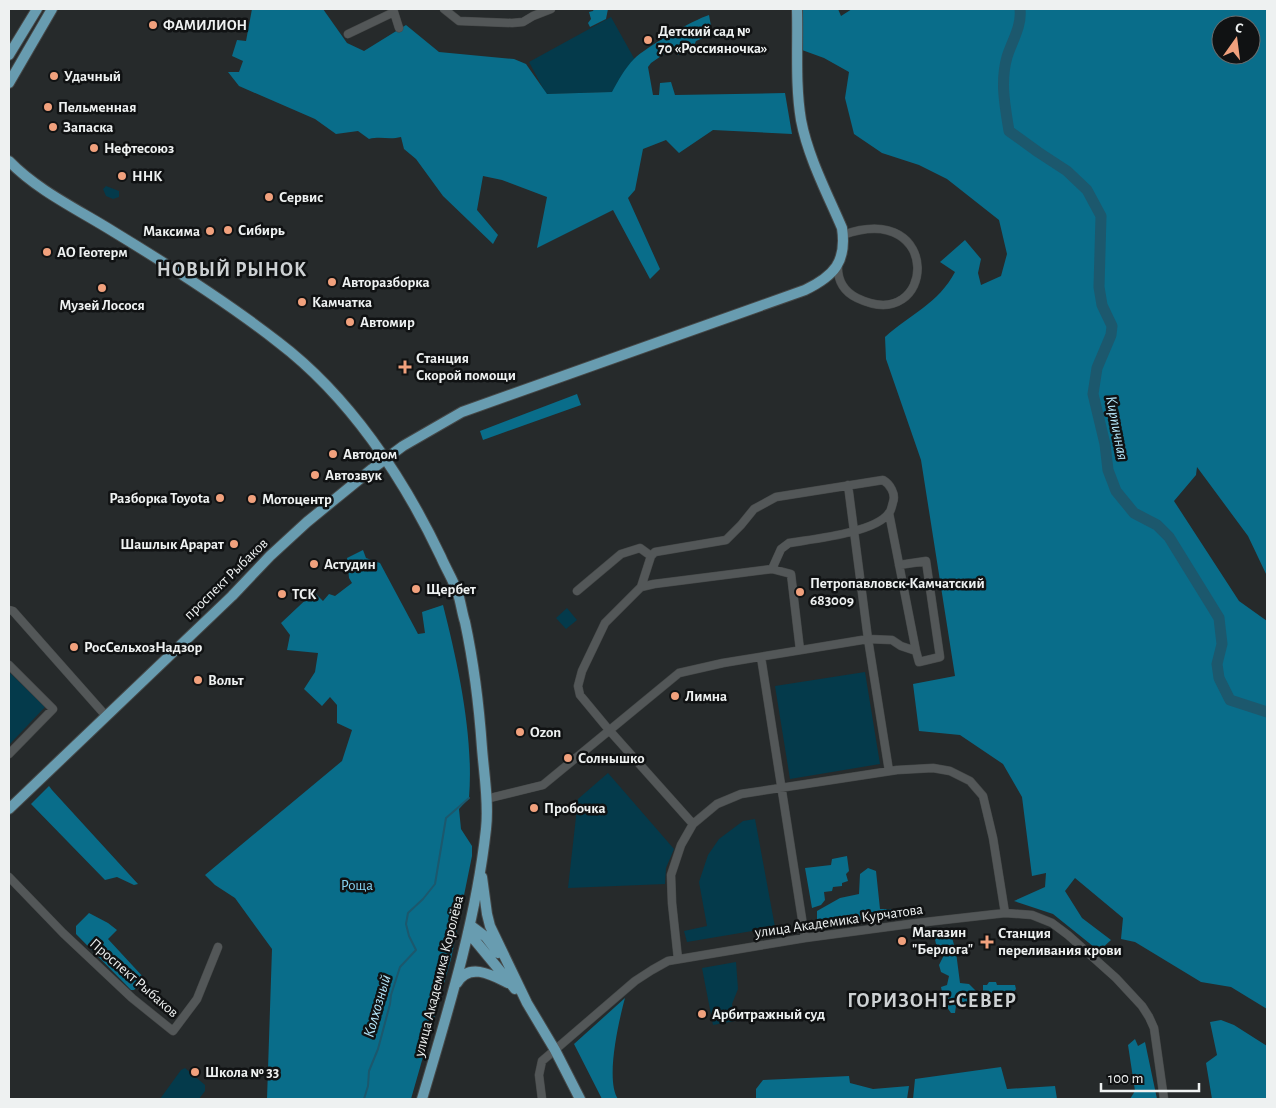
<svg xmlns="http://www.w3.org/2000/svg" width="1276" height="1108" viewBox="0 0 1276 1108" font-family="'Alegreya Sans',sans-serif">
  <rect width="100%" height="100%" fill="#262a2b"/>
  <path fill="#043a4b" d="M611,17L635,60L613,92L546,94L529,62Z
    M106,186L119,191V197L113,199L106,196L103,189Z
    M567,608L577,620L566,629L556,618Z
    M9,672L45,707L9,745Z
    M865,672L880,764L790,779L775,686Z
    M608,773L674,849L666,868L665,884L568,888L578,799Z
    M755,819L775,927L687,942L684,931L707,926L699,882L708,855L719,839L743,821Z
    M736,962L738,989L732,1004L735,1021L713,1025L702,968Z
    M185,1068L205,1085V1091L199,1099H160L181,1070Z"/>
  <path fill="#096d8a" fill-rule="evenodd" d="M252,9H323L347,43L364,51L406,25L439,52L514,59L526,64L547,94L612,92C618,81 625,68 634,59C646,47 693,20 709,15L711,26L703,38L696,41L693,48L678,55L673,51H665L664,54L651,63L648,67L653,95H659L660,83L671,82L675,95L785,93L792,134L713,130L679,153L666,140L643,149L635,190L628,198L660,269L650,279L613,210L537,248L547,197L502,180L483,176L477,210L498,235L493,244L443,196L416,159L404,149L401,137C389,140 381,136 369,139L358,131L336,134L315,119L239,86L228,72H239L243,61L232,56L237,40L246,41Z
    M594,9H608L606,19L590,27L588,23L591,19L589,12L593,11Z
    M803,9H838L841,16L852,9H1267V576L1248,536L1197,467L1196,475L1174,501L1239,601L1267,621V1009L1231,987L1201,982L1135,942L1121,939L1123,918L1075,878L1065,891L1082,918L1111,940L1099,951L1053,914L1014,901L1045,887L1046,873L1032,876L1022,797L1003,764L960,735L919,731L913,684L955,676L921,460L886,359L885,337C909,315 939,303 955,272L940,262L965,240L981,259L978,273L981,285L1001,276L1007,254L999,220L947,179L919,165L882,153L854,134L845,98L849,72L824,58L802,50ZM1221,25H1251V55H1221Z
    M577,394L581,405L483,440L480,431Z
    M363,550L366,558L380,563L418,634L425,633L422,612L443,605C458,664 474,737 469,798L459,809L461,829L472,846V856L451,959L411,1099H267L272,949L235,898L215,885L205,875L342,761L352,730L337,723V705L330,697L322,706L304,689L315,672L318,653L287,650L290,635L281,623L314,592L323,601L329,594L335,596L352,583L349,578L347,558Z
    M49,786L52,790L138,884L134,885L117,877L105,880L31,804Z
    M847,856L849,871L846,874L848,881L842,883V886L833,887L832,891L824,892L825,900L821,905L812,908L805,868L831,865L832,859Z
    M868,868L876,871L880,909H906L907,910L881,913L874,919L820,924L817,920V911L840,898L859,894L860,874Z
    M89,913L108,923L117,930L108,939L145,979L134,990H131L76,934V926Z
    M951,934L956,952L960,983L969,984L977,992L983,993V985H987L989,982H996L997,985H1015L1016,989L1013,993L1003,994L1001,991L990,993L991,997L986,1000L973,1001L956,1006L955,1013H951L944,1003L941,987L947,985L949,976L941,972L939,965L944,955L940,947L936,944L934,935Z
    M625,998C619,1020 605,1080 618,1099H602L574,1044Z
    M1221,1020L1234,1025L1267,1046V1099H1212L1206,1063L1217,1055L1210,1022Z
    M1135,1039L1138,1046L1145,1042L1157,1099H1130L1135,1091L1128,1045Z
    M1001,1067L1007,1089L1055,1086L1057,1099H913L915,1079Z
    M849,1076L850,1083L873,1089L909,1086L907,1099H756V1089L763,1080Z"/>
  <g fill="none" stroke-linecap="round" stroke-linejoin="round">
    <path stroke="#1c586d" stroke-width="2" d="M364,1099L368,1086L369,1071L378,1049L390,1004L391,995L400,967L416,950L409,936L406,924L408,913L423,899L435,884L446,818L469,798"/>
    <path stroke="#1c586d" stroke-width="11" d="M1020,9C1022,26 1012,41 1007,57C1000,82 1005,106 1009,131L1038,152L1067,171L1087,190L1101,216L1099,287L1102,305L1112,326L1111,335L1097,368L1093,394L1105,444L1108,470L1116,491L1134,513L1157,525L1169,537L1219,618L1222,644L1217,664L1219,678L1230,700L1267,712"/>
    <defs>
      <path id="minor" d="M393,9L399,28
        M444,9L459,21L512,23L523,22L533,16L551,9
        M348,34L394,12
        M838,264C837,279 843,291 857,298C936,336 944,199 843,235
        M848,485L868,639L889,771
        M899,565L926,561L940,657L919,662L916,651
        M641,587L651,556L655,552L726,540L741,525L754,509L776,497L883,480C890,484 896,494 893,502C892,506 891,511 889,513C875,533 812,539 789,543L781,549L772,569
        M577,591L621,554L640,548L651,556
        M9,610L13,611L106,716
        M761,657L805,938
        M9,665L53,709L9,754
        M486,799L543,785L679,673L723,663L868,639L892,640L901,646L916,651L889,513
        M693,824L609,730L580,695L578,686L582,671L605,623L641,587L654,584L772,569L791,574L800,650
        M9,877L63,933L132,998L173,1031L197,999L218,947
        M678,959L672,903L671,875L681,845L693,824L717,804L741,794L897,770L933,768L950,771L970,781L983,796L993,838L1005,913
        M542,1099L539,1075L542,1061L635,981L652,970L668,961L805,938L917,923L1005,913L1032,915L1052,923L1068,935L1116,978L1142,1006L1149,1017L1154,1028L1164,1099"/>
      <path id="major" d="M9,55L37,9
        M9,83L52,9
        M9,161C38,191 79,210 114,232C170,266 227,302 278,342C349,396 403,477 441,557C446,569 454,581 458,594C461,603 462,613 465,622C474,664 479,705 482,748C484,774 489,803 486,829C476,921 448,1011 422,1099
        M9,809L232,596L270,556L307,522L372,469L403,446L462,412L805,290C834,276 847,262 842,228C827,193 808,157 801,120C795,84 798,46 797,9
        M482,877L487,914L490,926L527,1003L555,1050L580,1099
        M470,925L486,937L498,953
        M468,932L515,989
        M457,983C469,962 492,975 508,983"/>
    </defs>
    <use href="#minor" stroke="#454848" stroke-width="9"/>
    <use href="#major" stroke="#454848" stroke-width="12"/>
    <use href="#minor" stroke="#535758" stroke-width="8"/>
    <use href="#major" stroke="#689cb0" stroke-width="10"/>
  </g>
  <g fill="#f1a17d" stroke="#101213" stroke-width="2">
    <circle cx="153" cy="25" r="5"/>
    <circle cx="648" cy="40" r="5"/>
    <circle cx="54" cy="76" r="5"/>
    <circle cx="48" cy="107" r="5"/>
    <circle cx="53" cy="127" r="5"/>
    <circle cx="94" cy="148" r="5"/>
    <circle cx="122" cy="176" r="5"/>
    <circle cx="269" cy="197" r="5"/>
    <circle cx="228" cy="230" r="5"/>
    <circle cx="210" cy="231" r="5"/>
    <circle cx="47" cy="252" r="5"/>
    <circle cx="332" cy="282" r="5"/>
    <circle cx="102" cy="288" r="5"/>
    <circle cx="302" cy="302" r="5"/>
    <circle cx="350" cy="322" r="5"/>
    <path d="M402.5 359.5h5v5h5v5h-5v5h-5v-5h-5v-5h5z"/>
    <circle cx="333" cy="454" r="5"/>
    <circle cx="315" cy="475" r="5"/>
    <circle cx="220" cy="498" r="5"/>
    <circle cx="252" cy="499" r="5"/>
    <circle cx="234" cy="544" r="5"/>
    <circle cx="314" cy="564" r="5"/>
    <circle cx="416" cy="589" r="5"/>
    <circle cx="800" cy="592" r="5"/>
    <circle cx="282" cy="594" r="5"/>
    <circle cx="74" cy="647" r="5"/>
    <circle cx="198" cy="680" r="5"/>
    <circle cx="675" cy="696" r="5"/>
    <circle cx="520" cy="732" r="5"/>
    <circle cx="568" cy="758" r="5"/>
    <circle cx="534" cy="808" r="5"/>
    <circle cx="902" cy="941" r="5"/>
    <path d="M984.5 934.5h5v5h5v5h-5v5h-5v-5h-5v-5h5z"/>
    <circle cx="702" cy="1014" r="5"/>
    <circle cx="195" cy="1072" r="5"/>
  </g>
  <g text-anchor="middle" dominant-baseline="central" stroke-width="5" stroke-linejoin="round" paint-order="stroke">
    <g font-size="15" font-weight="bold" fill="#eef1f1" stroke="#101213" text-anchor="start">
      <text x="163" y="25">ФАМИЛИОН</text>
      <text x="658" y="31">Детский сад №<tspan x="658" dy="17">70 «Россияночка»</tspan></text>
      <text x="64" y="76">Удачный</text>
      <text x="58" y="107">Пельменная</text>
      <text x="63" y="127">Запаска</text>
      <text x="104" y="148">Нефтесоюз</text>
      <text x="132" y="176">ННК</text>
      <text x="279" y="197">Сервис</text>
      <text x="238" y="230">Сибирь</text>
      <text x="200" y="231" text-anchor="end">Максима</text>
      <text x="57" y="252">АО Геотерм</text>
      <text x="342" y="282">Авторазборка</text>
      <text x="312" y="302">Камчатка</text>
      <text x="102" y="305" text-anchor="middle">Музей Лосося</text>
      <text x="360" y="322">Автомир</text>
      <text x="416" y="358">Станция<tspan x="416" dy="17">Скорой помощи</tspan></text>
      <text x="343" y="454">Автодом</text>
      <text x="325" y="475">Автозвук</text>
      <text x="210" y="498" text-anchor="end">Разборка Toyota</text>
      <text x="262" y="499">Мотоцентр</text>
      <text x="224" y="544" text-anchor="end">Шашлык Арарат</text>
      <text x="324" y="564">Астудин</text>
      <text x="810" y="583">Петропавловск-Камчатский<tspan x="810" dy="17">683009</tspan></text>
      <text x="426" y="589">Щербет</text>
      <text x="292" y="594">ТСК</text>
      <text x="84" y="647">РосСельхозНадзор</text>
      <text x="208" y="680">Вольт</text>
      <text x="685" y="696">Лимна</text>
      <text x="530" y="732">Ozon</text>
      <text x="578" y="758">Солнышко</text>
      <text x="544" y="808">Пробочка</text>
      <text x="912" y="932">Магазин<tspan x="912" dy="17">"Берлога"</tspan></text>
      <text x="998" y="933">Станция<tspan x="998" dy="17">переливания крови</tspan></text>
      <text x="712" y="1014">Арбитражный суд</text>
      <text x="205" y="1072">Школа № 33</text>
    </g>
    <g font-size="15" fill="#eef1f1" stroke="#101213">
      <text transform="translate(226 579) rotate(-44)">проспект Рыбаков</text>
      <text transform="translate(839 921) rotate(-8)">улица Академика Курчатова</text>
      <text transform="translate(439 976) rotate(-76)">улица Академика Королёва</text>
      <text transform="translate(134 978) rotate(41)">Проспект Рыбаков</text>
    </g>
    <g font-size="15" fill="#87d4f3" stroke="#101213">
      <text x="357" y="885">Роща</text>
    </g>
    <g font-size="16" font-style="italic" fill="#b6e8fc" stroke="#101213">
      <text transform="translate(1117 428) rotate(79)">Кирпичная</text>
      <text transform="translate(377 1006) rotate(-74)">Колхозный</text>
    </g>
    <g font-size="20" font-weight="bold" letter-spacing="1" fill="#cdd1d3" stroke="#101213">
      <text x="232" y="270">НОВЫЙ РЫНОК</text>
      <text x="932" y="1001">ГОРИЗОНТ-СЕВЕР</text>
    </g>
  </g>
  <rect width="1276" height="1108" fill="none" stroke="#eef1f1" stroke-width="20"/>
  <g transform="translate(1236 40) rotate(14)"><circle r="24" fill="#101213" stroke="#696b6c"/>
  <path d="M0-4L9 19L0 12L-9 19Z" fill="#f1a17d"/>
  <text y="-8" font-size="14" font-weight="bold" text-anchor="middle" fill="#eef1f1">С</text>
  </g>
  <path d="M1101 1083v8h98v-8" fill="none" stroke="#eef1f1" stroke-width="2.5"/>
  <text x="1108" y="1083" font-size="15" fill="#eef1f1" stroke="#101213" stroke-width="4" paint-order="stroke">100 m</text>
</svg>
